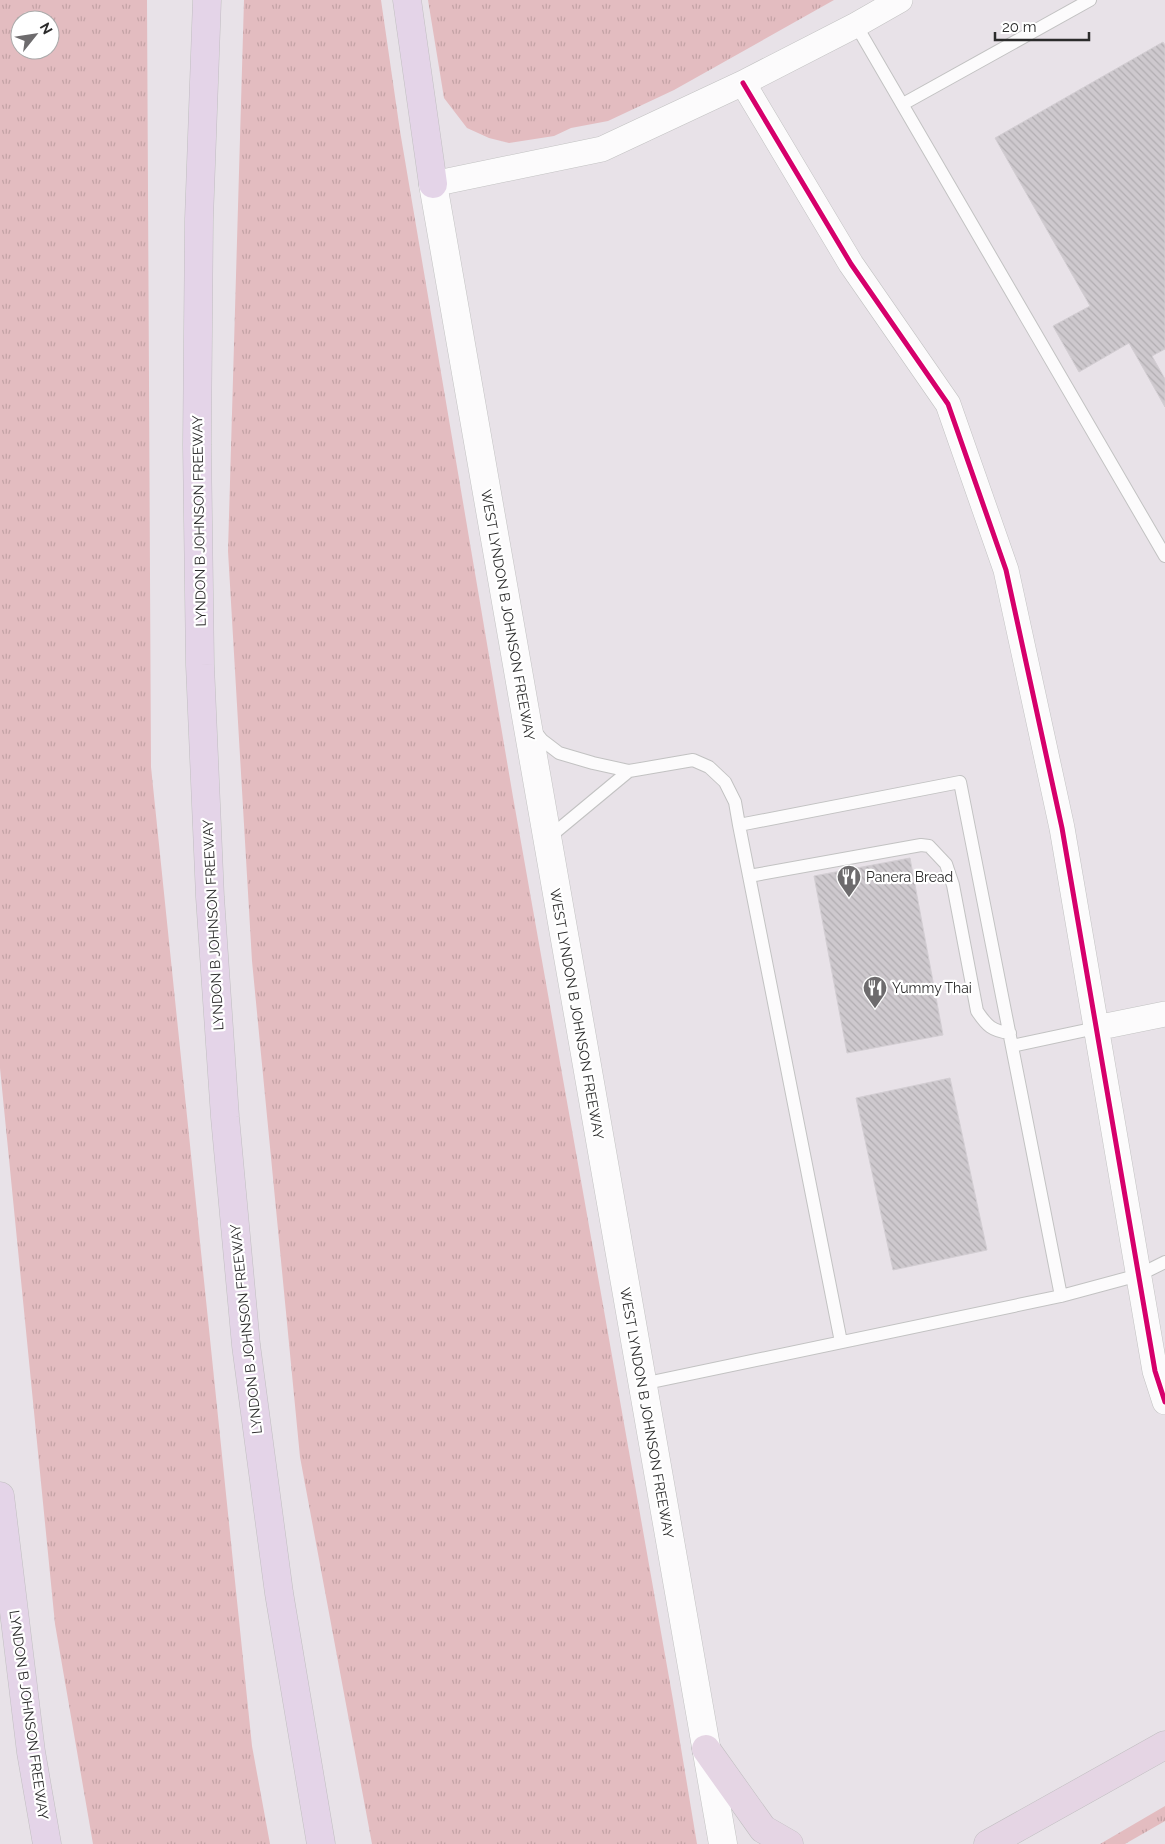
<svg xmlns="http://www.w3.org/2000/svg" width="1165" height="1844" viewBox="0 0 1165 1844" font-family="Raleway,sans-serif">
  <defs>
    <pattern id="grass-tufts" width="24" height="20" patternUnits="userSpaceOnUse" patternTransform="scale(1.25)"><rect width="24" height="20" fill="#e3bcc0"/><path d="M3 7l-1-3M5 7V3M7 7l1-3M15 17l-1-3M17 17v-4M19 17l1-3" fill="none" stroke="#c3a2a5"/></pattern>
    <pattern id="building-back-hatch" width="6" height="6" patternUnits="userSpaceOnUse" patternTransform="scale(1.25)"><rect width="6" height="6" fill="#cec9ce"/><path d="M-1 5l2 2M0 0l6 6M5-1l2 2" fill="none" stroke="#b1adb1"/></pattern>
  </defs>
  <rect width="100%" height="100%" fill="#e8e2e8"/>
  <path fill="url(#grass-tufts)" fill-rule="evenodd" d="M0,0H147L151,767L252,1746L270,1844H93L55,1624L0,1068ZM20,20H50V50H20Z
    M244,0H381L400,131L513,797L673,1700L697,1844H372L300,1457L252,961L228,551Z
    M428,0H834L674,90L608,121L571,128L554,136L509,143L489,138L467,128L444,98Z
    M1165,1806V1821L1125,1844H1100Z"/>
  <path fill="url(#building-back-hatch)" stroke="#d3ced3" d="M1163,42L1165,45V349L1152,356L1165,379V407L1129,343L1079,372L1053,326L1090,306L995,138Z
    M910,858L943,1035L847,1053L814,876Z
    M950,1078L987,1250L893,1270L856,1098Z"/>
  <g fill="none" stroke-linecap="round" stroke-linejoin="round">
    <defs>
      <path id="service" d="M856,25L1165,556
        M903,104L1090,0
        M534,730L542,740L559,753L593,763L629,771L693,760L709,767L725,782L735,802L739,825
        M547,839L629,771
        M749,876L921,845L929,846L946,864L953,885L977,1011C987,1026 992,1031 1010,1033
        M1012,1046L1096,1028
        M841,1342L739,825L960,782L1061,1296
        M642,1384L1061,1296L1139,1275L1165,1262"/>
      <path id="minor" d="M743,83L851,264L948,404L1006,570L1062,828L1155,1371L1165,1402
        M433,184L602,149L743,83L856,25L900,0
        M1096,1028L1165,1014"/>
      <path id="secondary" d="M433,184L723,1844"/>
      <path id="primary" d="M706,1749L763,1829L789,1844
        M988,1844L1165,1745"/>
      <path id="motorway" d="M207,0L199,219L197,445L200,665L210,897L225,1117L246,1345L279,1593L321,1844
        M407,0L433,184
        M0,1496L31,1752L47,1844"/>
    </defs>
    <use href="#service" stroke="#c2c2c2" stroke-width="14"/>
    <use href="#minor" stroke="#c2c2c2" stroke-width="26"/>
    <use href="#secondary" stroke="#c2c2c2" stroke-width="29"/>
    <use href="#primary" stroke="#c0bec0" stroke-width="29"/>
    <use href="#motorway" stroke="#c0bec0" stroke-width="29"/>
    <use href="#service" stroke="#fcfbfc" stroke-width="12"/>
    <use href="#minor" stroke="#fcfbfc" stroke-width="25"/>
    <use href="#secondary" stroke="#fcfbfc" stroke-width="28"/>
    <use href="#primary" stroke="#e5d5e4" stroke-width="28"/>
    <use href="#motorway" stroke="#e4d4e8" stroke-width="28"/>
    <defs>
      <path id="cycleway" d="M743,83L851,264L948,404L1006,570L1062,828L1155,1371L1165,1402"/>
    </defs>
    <use href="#cycleway" stroke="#fff" stroke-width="8"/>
    <use href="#cycleway" stroke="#d6006c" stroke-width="5"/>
  </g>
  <defs>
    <symbol id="restaurant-pin" viewBox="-11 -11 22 30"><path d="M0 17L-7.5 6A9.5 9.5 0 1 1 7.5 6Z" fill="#6d6b6d" stroke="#fff"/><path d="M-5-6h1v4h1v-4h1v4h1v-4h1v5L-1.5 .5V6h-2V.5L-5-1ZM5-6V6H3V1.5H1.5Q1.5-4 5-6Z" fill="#fff"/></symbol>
  </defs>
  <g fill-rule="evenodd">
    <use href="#restaurant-pin" x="835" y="863" width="28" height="38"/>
    <use href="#restaurant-pin" x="861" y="974" width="28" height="38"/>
  </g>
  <g text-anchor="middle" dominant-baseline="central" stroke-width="4.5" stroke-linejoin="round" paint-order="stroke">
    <g font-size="14" fill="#2b2b2b" stroke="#fff">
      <text transform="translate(199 521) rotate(-91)">LYNDON B JOHNSON FREEWAY</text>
      <text transform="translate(508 615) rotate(80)">WEST LYNDON B JOHNSON FREEWAY</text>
      <text transform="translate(213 925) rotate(-93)">LYNDON B JOHNSON FREEWAY</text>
      <text transform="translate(577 1014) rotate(80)">WEST LYNDON B JOHNSON FREEWAY</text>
      <text transform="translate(246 1329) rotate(-96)">LYNDON B JOHNSON FREEWAY</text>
      <text transform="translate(647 1413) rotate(80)">WEST LYNDON B JOHNSON FREEWAY</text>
      <text transform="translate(29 1715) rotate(82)">LYNDON B JOHNSON FREEWAY</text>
    </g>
    <g font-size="14" fill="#2b2b2b" stroke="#fff" text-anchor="start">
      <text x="866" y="877">Panera Bread</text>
      <text x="892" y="988">Yummy Thai</text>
    </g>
  </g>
  <g transform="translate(35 35) rotate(60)"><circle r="24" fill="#ffffff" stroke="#aaaaaa"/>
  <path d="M0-4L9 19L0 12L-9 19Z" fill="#6d6b6d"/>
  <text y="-8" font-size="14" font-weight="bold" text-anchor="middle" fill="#2b2b2b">N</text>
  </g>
  <path d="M995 32v8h94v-8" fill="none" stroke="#2b2b2b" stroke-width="2.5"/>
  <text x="1002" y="32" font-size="15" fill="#2b2b2b" stroke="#ffffff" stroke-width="4" paint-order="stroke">20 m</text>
</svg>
